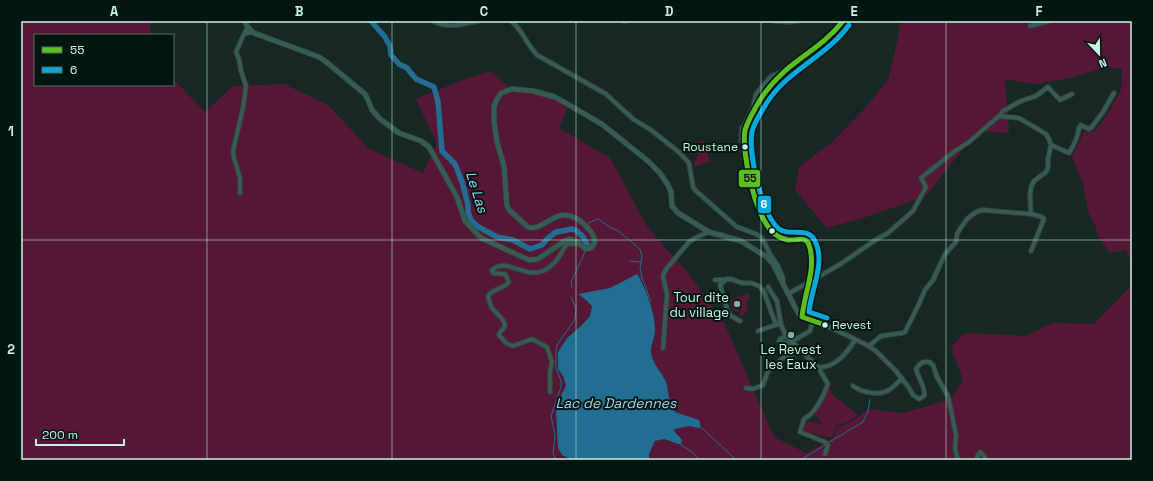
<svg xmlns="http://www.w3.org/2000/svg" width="1153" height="481" viewBox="0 0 1153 481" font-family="'Space Grotesk',sans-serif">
  <rect width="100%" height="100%" fill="#172824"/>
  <path fill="#561736" d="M21,21H151L150,35H35V85H173V79L205,112L233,86L284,84L328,105L369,149L423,173L437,144L416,99L468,78L490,71L511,89L535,92L569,105L559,128L610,158L648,228L688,273L725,325L774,437L806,453L833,438L837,427L850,423L868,409L904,413L951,399L963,380L951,347L965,333L1026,336L1052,323L1094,324L1130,287V260L1126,250L1110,253L1099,238L1095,225L1089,214L1083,184L1072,156L1084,132H1094L1110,110L1121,90L1122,69L1106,67L1071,78L1034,84L1005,79L1009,133L980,131L960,153L926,196L866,217L827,228L795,190L799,167L831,143L867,106L888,80L897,43L900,21H1132V460H649V454L655,441L664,439L681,445L682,440L674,431L675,429L690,426L698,428L699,420L675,412C673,407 670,402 669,398C668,393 668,387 666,383C663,372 653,365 651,353C650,347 654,339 655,332C656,317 646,287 637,274L610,288L579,294L592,306L590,315L581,326L567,338L558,352V369L563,376L566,385L560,398L556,413L558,448L562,455L572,460H21Z
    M703,139L710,162L693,167L698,154L695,145Z
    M748,293L750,298L747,299C748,307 748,310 743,316H741L739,314L742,307H740L738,312C732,311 731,307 730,301L735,298L746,295L745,294Z
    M828,386L834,396L858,415L849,422L837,425L832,437C823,438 815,431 805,433L802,432L804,421L821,424L823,421L819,420V417L811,416L825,395Z"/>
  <path fill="#226d92" d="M637,274C646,288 656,316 655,332C654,339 650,347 651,353C653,365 662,372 666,382C668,387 668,393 669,398C670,402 673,407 675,412L699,420L701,427L698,428L690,426L675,429L674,431L682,440L681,445L664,439L655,441L649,454V460H572L562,455L558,448L556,413L560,398L566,385L563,376L558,369V352L567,338L581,326L590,316L592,306L586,300L578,294L610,288Z"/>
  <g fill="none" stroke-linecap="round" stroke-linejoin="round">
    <path stroke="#226d92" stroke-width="1" d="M586,224L598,219L611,228L617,230L640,249L642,256L640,269L642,277L640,279
      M630,261L641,262
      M642,278L651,302
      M572,287L571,282L585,252
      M701,427L736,460
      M828,443L863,422L868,411L870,399
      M681,445L692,452L699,460
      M562,460L555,458L553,453L555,435L551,416L561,387V381L556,368V352L557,345L575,319L576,308L571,297
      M800,460L825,445"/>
    <path stroke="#226d92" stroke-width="5.5" d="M371,21L385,37L390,46L391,55L399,64L407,68L416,79L434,87L438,102L442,151L455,164L462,182L468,205V212L471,220L477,226L497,237L513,240L530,249L542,245L548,238L556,232L572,229L577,231L583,237L588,246"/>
    <defs>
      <path id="minor" d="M433,21C448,29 463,24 479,21
        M511,21C522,29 527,45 537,55L606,94L633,119L651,130L680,153L689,163L693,187L696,191L737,227L756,234L762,238L770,254L778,266L783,278V282
        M624,21H626
        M774,21L790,22L798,21
        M1030,26L1049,21
        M248,27L244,34L251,32
        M999,116L1019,118L1046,134L1049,139L1051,145L1048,159V168L1046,172L1034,181L1031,187L1030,195L1031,214
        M745,124L753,107L756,94L771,76L776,74L784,71
        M741,141L742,128L746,124
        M1051,145L1069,153C1074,145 1078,138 1079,128L1081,125L1089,129L1091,128L1103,112L1114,93
        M240,193V178L234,158L233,151L243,108L246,86L241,71L239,59L236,52L244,34
        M727,279L720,285L728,312L731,316L740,321
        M715,280L731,279L742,283H751L759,286L764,292L776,325
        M768,287L777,301L781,325L786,336L818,367L828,384C824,395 815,414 804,419L800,432L825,442L828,445L825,454
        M788,294L839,265L877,239L888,233L913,211L926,187L921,178L955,151L969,142L999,116L1003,111L1021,101L1036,96L1048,87L1060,100L1072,94
        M802,317L825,325L865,344L876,351L896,371L909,388L913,395L919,399L924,396C926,387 918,378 916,369L919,365L923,362H929L933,365L937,377L948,396L956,435L955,449L958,460
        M758,331L781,323
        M786,336L780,339L779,341L785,343L789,345L793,343
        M792,341L810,331L813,320
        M869,346L881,336L902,333L905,332L918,306L925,290L933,280L945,254L956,242L957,234L962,226L967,219L976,212L983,210L1031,214L1042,217L1044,219L1031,251
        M663,348L667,294L663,277L664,273L667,268L689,242L695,238L709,232
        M818,367C834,369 848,352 855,340
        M853,386C862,392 877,396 887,391C893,388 897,383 902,378
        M746,388L752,389L761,386L763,385L768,371L783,358L791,356L793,342
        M550,392V372L552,362L547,347L532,339L513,346L506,343L499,335L500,332L504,328L505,325L503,320L491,307L488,296C493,288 504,289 509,282L505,274L493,273L492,270C509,255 530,287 553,264C560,258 562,250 567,244H581
        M976,460L978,455L980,452L984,456L986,460"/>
      <path id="tertiary" d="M245,21L247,26L254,33L319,57L325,61L365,94L368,100L372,110L380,119L399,133L421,141L429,147L457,197L465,221L481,238L529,260L538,259L563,242L569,239L578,242L585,249L591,248L595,242C595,235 590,231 586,226C558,198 546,233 528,227L509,210L507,206L504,166L497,142L494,122V107L496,101L501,93L512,89L533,91L555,97L571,106L603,125L648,161L660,173L668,185L671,192L672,206L678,213L709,232L741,241L767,257L773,264L798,313L802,317
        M802,317C802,293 817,269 809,245C806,235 795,241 788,240C781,239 774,235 770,229C755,208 741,158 745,133C746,125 750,117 754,111C762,96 773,81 786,70C805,54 829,43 843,21"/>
    </defs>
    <use href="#minor" stroke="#354641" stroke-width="5.5"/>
    <use href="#tertiary" stroke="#354641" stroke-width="6"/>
    <use href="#minor" stroke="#375c55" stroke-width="3.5"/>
    <use href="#tertiary" stroke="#375c55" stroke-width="4.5"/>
    <defs>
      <path id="bus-1" d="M825,325L802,317C804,294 817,268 809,245C806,235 795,241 788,240C784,239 780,238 776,235C756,221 741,154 745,130C748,120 754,110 760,100C767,89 776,79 786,70C805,54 827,42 843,21"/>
      <path id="bus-2" d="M827,318L809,312C811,289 826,263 815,241C808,226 790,237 779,229C762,215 748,153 752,132C754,122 761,113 766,104C788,69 825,58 849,25"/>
    </defs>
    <use href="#bus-1" stroke="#021611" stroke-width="8"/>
    <use href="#bus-2" stroke="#021611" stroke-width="8"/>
    <use href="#bus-1" stroke="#5bbf21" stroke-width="5"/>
    <use href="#bus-2" stroke="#06a7dc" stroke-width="5"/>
  </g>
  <path fill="none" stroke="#c5f3e5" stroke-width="1" stroke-opacity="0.55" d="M207,21V460M392,21V460M576,21V460M761,21V460M946,21V460M21,240H1132"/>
  <g fill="#c5f3e5" stroke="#021611" stroke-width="1.5">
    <circle cx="745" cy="147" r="3.5"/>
    <circle cx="772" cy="231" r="3.5"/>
    <circle cx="825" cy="325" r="3.5"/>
  </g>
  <g fill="#88aca1" stroke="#021611" stroke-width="1.5">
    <circle cx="737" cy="304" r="4"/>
    <circle cx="791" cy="335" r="4"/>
  </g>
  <g text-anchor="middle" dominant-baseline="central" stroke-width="4" stroke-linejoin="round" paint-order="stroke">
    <g font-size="12" fill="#c5f3e5" stroke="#021611" text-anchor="end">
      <text x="738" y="147">Roustane</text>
      <text x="832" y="325" text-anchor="start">Revest</text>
    </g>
    <g font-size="13" fill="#c5f3e5" stroke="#021611" text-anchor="end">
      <text x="729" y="297">Tour dite<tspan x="729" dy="15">du village</tspan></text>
      <text x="791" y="349" text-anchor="middle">Le Revest<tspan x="791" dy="15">les Eaux</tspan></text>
    </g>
    <g font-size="14" font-style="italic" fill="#9bd5f9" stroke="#021611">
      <text transform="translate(477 192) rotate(72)">Le Las</text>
      <text x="616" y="403">Lac de Dardennes</text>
    </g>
  </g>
  <g stroke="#021611" stroke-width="1.5">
    <rect x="738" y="169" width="23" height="19" rx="4" fill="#5bbf21"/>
    <rect x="757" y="195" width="15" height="19" rx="4" fill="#06a7dc"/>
  </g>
  <g font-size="11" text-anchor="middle" font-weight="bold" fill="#fff">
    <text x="764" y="208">6</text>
  </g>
  <g font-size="11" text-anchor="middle" font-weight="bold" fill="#111">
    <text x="750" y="182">55</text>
  </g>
  <rect width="1153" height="481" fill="none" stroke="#021611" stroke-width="44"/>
  <rect x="34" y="34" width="140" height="52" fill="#021611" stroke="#506e66"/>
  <rect x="42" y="47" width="20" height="6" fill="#5bbf21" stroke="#506e66"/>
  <text x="70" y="54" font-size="12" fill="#c5f3e5">55</text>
  <rect x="42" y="67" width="20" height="6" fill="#06a7dc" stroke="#506e66"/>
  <text x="70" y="74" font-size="12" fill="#c5f3e5">6</text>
  <g transform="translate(1099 54) rotate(158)" stroke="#021611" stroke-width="3" paint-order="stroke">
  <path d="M0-3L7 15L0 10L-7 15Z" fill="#c5f3e5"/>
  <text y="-6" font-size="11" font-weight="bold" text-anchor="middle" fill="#c5f3e5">N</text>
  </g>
  <path d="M36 439v6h88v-6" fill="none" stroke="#c5f3e5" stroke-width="2"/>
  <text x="42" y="439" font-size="12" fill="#c5f3e5" stroke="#021611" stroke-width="3" paint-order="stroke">200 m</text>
  <rect x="22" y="22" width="1109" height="437" fill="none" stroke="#c5f3e5" stroke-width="1.5"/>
  <g font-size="13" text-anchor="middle" font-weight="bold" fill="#c5f3e5">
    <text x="114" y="16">A</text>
    <text x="299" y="16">B</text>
    <text x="484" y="16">C</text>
    <text x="669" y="16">D</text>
    <text x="854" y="16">E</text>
    <text x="1039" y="16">F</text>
    <text x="11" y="136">1</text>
    <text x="11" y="354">2</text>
  </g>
</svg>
